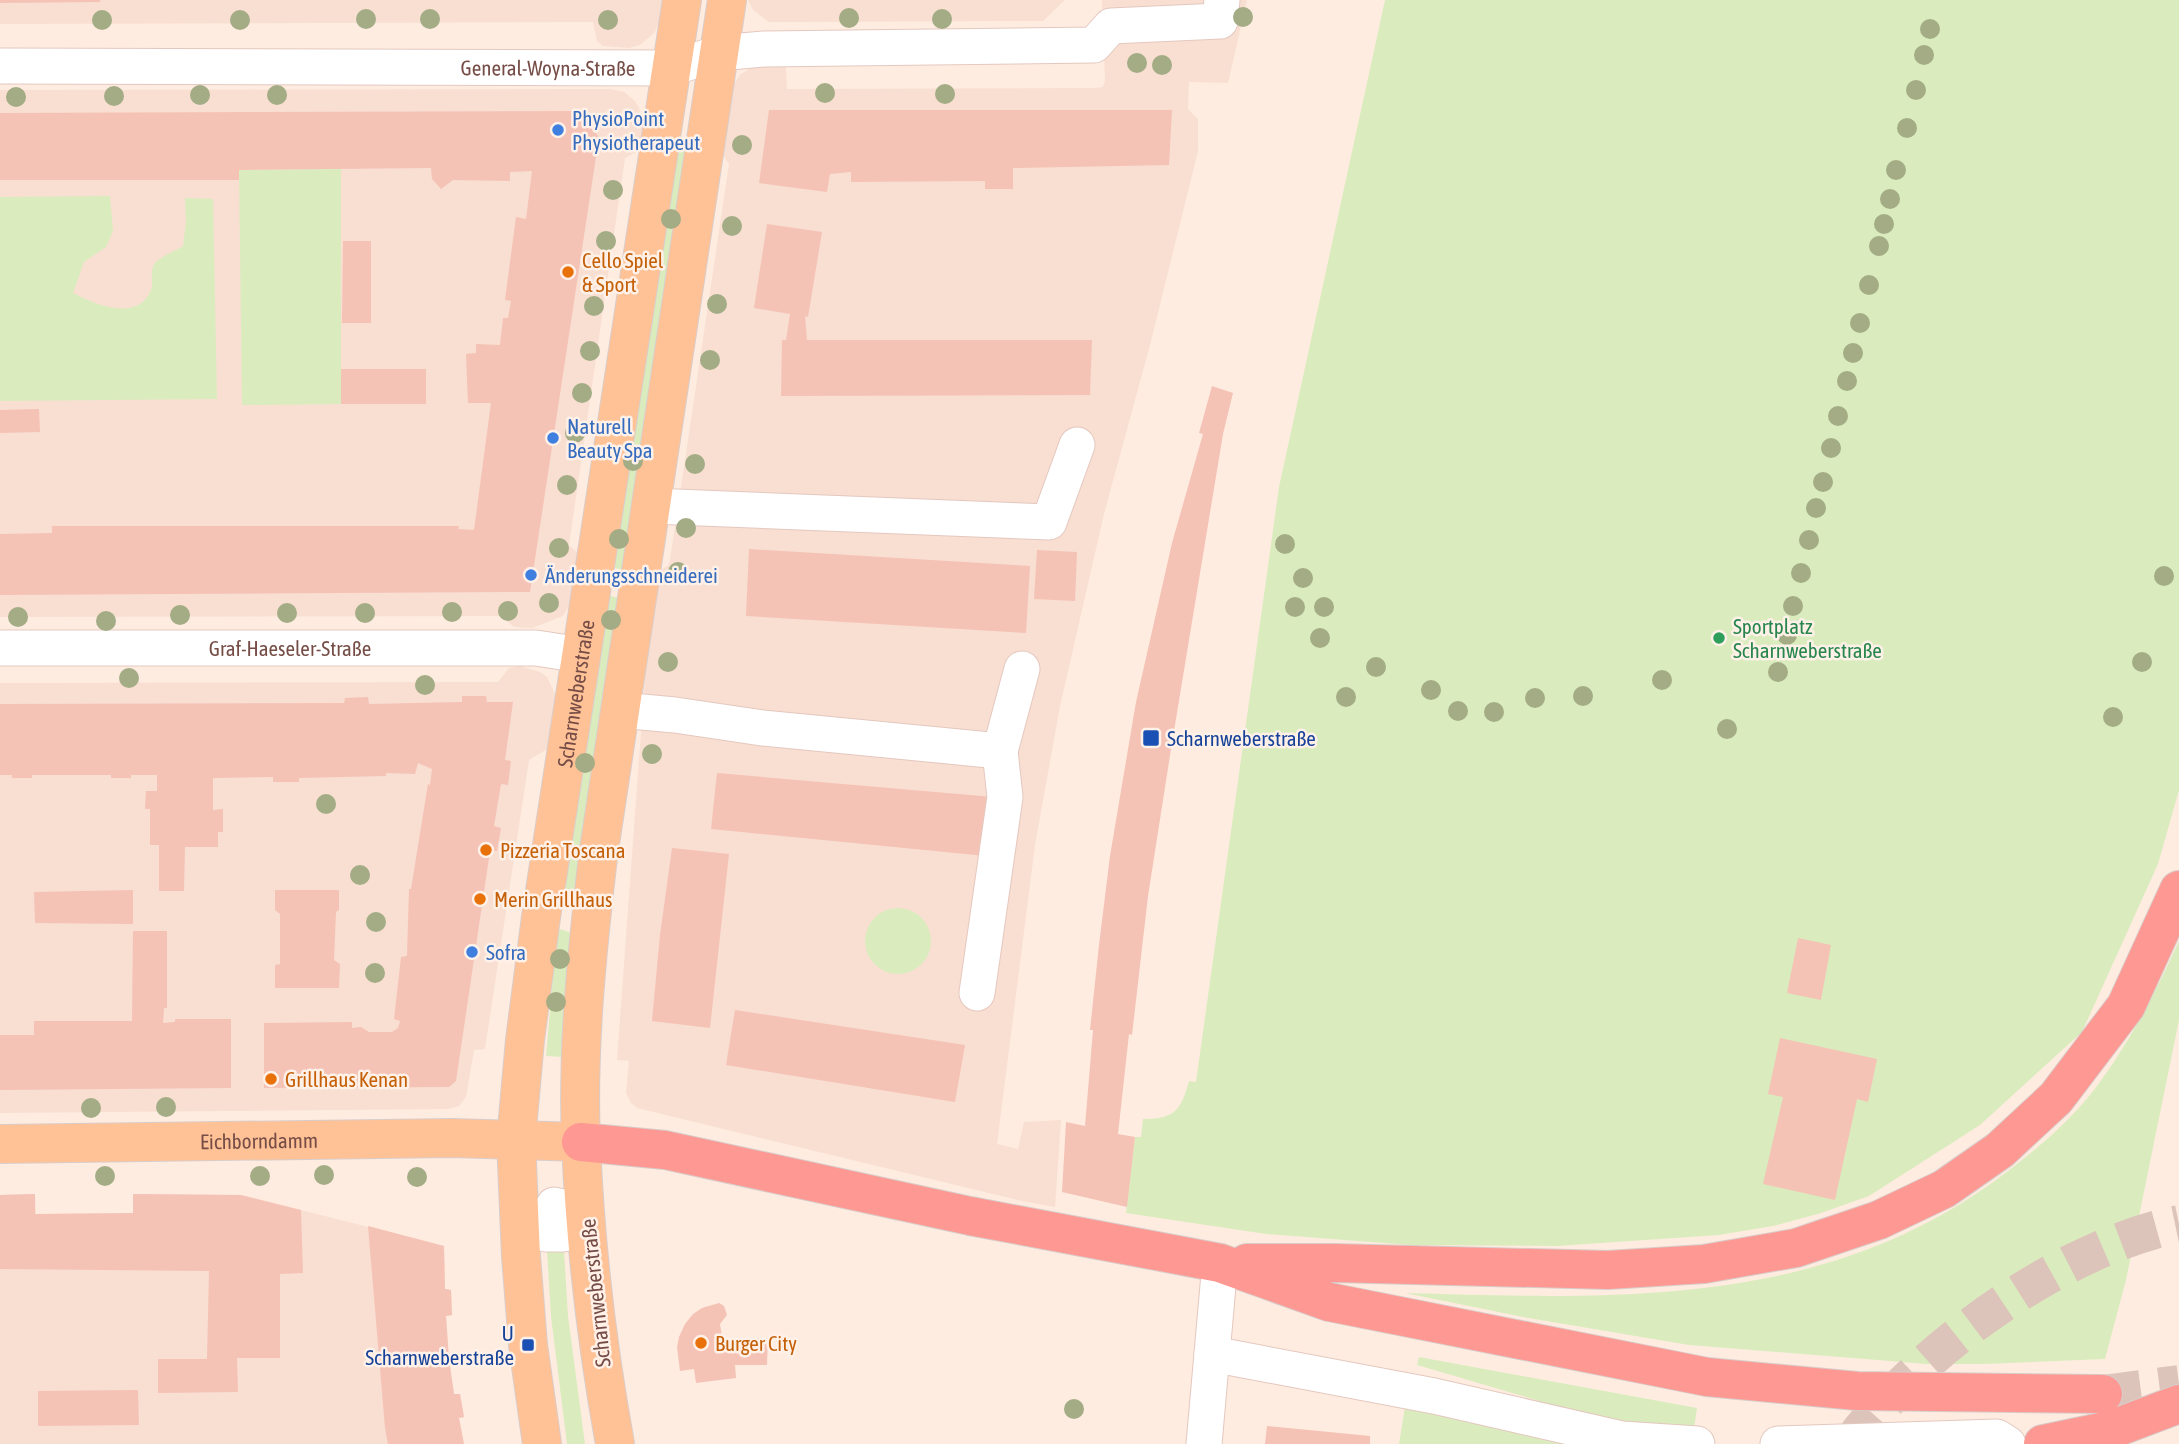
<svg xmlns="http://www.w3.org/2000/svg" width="2179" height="1444" viewBox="0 0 2179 1444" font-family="'Asap Condensed',sans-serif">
  <rect width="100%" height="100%" fill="#feece0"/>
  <path fill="#f8dfd1" d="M0,0H662L660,19L655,32L640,45L629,48L603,46L597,41L593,22L0,24Z
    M748,0H1247L1228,83L1189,82L1188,109L1198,119V151L1150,345L1104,514L1060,706L1035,845L997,1144L1018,1149L1024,1122L1061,1120L1055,1207L1022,1201L637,1108L631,1103L626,1093L629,1061L617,1060L649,623L656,573L669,565L677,514L729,164L720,151L731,88L740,75L752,67L783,63L786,68L787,89L1095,88L1103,87L1105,81L1102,0H1065L1043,21L769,22L753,10Z
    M611,89L624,92L635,101L639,108L644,127L639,151L625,158L569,545L578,553L573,592L568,608L563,616L532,628L514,627L501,616L0,617V90Z
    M520,666L540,672L547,677L555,694L557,704L549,748L529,760L485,1049L474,1050L466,1097L459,1106L448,1109L0,1113V683L498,682L509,668Z
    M35,1194L36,1214L133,1213V1194L241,1195L444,1246L445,1289L451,1290L452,1315L446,1316L449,1359L454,1394H460L464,1417L459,1418L464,1444H0V1195Z"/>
  <path fill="#daecbe" d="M1385,0H2179V790L2158,864L2082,1032L1980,1125L1869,1196L1821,1213L1773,1226L1719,1235L1557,1246L1410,1245L1266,1234L1126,1213L1135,1137H1141L1143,1119C1175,1119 1181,1110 1189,1081L1196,1082L1279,487Z
    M674,141L689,142L624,570L610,567Z
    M341,169V404L242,405L239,170Z
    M110,196L113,231L106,247L84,262L73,293C94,304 138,323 151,290C154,282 149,271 155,263C162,256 175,251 183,246L186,222L185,198L213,199L217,399L0,401V197Z
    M605,595L620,598L575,888L574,892H562Z
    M865 941a33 33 0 1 1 66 0a33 33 0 1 1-66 0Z
    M560,929L569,932L571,936L562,1057L546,1056L557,931Z
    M2179,941V1020L2126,1280L2105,1359L1985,1364H1927L1689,1345L1523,1317L1405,1293C1618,1299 1829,1309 2008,1171C2042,1145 2077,1115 2102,1079C2133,1036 2157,989 2179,941Z
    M546,1234H563L568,1316L585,1444H567L551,1317Z
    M1419,1357L1697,1408L1694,1429L1604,1420L1417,1365Z
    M1406,1400L1563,1444H1399Z"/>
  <path fill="#f5c2b6" d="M0,0H100V2L0,3Z
    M769,110H1172L1169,165L1013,168V189H985V181L851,182V172L830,174L827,192L759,183Z
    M577,111L599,137L530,592L0,595V534L52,533V526H459L458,529L474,530L491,403H468L466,354L476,353V344L500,345L503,318H508L511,301L505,300L516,217L526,219L532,171L510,172V181L453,180L441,189L432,179L431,168L239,170V180H0V113Z
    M767,224L822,232L808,317L805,316L807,340H1092L1090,395L781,396L782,340H786L790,314L754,308Z
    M343,241H371V323H342Z
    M341,369H426V404H341Z
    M1212,386L1233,393L1223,434L1171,749L1148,896L1132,1035L1129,1034L1118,1134L1135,1137L1127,1207L1062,1192L1066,1122L1085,1126L1093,1030H1090L1099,945L1110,856L1136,702L1172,543L1203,434L1199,433Z
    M39,409L40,432L0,433V410Z
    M749,549L1030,566L1026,633L746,616Z
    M1037,550L1077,552L1075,601L1034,599Z
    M462,696H486L487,702H513L505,760L511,761L508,785L501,784L494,826L501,828L497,851H490L456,1081L449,1087L264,1088V1023L352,1022V1028L361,1027L369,1032H392L398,1028L400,1021L394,1019L401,957L407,956L409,889H411L428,784L430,785L432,769L418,763L415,774L386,773V776L299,778V782H273V777L213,778V810L223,809V832H218V847H185L184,891H159V845H150V809H145L146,791H157V775H131V778H111V775H32V778H12V775H0V704L344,703L345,698L368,697L369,704L462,702Z
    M717,773L993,797L986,856L711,829Z
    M672,848L729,854L710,1028L652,1021L660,935Z
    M133,890V924L35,923L34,892Z
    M275,890H339V910L336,912L334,960L340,964L339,988H275V965L280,964V914L275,910Z
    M133,931H167V1008H164L163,1023L175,1022V1019H231V1088L0,1090V1035H34V1021H132Z
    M1798,938L1831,945L1821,1000L1787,993Z
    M735,1010L965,1045L955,1102L726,1065Z
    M1780,1038L1877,1059L1868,1102L1857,1099L1835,1200L1763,1184L1783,1097L1768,1094Z
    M35,1194V1214L133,1213V1194L241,1195L301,1210L303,1273L280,1274V1358H237L238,1392L158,1393V1359H207L209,1271L0,1269V1195Z
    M368,1226L444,1246L445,1289L451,1290L452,1315L446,1316L449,1359L454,1394H460L464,1417L459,1418L464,1444H388L385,1428Z
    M719,1303L724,1306L727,1315L720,1324L724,1349L734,1347L735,1339L768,1338L767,1365H735L736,1378L696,1383L694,1369L680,1371L677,1347L679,1337L685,1324L693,1314L702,1308Z
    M138,1390L139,1425L38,1426V1391Z
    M1267,1426L1370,1436V1444H1265Z"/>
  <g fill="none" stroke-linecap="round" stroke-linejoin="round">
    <path stroke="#dcc4ba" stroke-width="38" stroke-dasharray="38 19" stroke-linecap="butt" d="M2103,1394L2179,1384
      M1850,1444C1921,1349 2061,1248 2179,1224"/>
    <defs>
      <g id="minor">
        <path id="s1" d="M0,66L672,68L719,53L764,49L1094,45L1111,26L1220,21L1222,0"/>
        <path d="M651,506L1049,522L1077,445"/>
        <path id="s2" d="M0,648H536L581,655"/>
        <path d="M620,710L675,715L762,728L1000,751L1022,669"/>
        <path d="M977,993L1005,797L1000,751"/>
        <path d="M554,1205L562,1207L563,1234H546V1220Z"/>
        <path d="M1212,1354L1434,1396L1622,1439L1697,1444"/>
        <path d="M1204,1444L1220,1263"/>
        <path d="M1778,1444L1997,1437L2008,1444"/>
      </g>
      <g id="major">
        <path id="s3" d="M0,1144L452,1138L581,1142"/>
        <path id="s4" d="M542,1444L528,1345L521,1256L516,1140L525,1040L541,917L682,0"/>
        <path d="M615,1444C597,1345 585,1243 581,1143C577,1048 587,951 598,857L727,0"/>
      </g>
      <path id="highway" d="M581,1142L665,1150L970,1216L1220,1263L1329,1302L1707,1377L1857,1391L2103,1394
        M1247,1263H1335L1608,1270L1704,1264L1796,1248L1879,1220L1944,1189L2000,1150L2056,1098L2126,1006L2179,890
        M2043,1444L2110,1430L2179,1404"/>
    </defs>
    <use href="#minor" stroke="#e4c8bf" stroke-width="37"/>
    <use href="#major" stroke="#d9cdcb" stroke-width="40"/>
    <use href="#highway" stroke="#d9cdcb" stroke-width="40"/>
    <use href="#minor" stroke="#fff" stroke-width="35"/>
    <use href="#major" stroke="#ffc296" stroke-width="38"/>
    <use href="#highway" stroke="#fd9892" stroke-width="38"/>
  </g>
  <g fill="#a3ac85">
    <circle cx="1243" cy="17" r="10"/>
    <circle cx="849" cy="18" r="10"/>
    <circle cx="366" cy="19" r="10"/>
    <circle cx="430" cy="19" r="10"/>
    <circle cx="942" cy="19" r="10"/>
    <circle cx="102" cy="20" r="10"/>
    <circle cx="240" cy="20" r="10"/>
    <circle cx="608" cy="20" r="10"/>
    <circle cx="1930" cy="29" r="10"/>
    <circle cx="1924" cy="55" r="10"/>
    <circle cx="1137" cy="63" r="10"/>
    <circle cx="1162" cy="65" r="10"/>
    <circle cx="1916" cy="90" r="10"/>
    <circle cx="825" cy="93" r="10"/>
    <circle cx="945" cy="94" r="10"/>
    <circle cx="200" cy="95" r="10"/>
    <circle cx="277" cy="95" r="10"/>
    <circle cx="114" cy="96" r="10"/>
    <circle cx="16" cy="97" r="10"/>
    <circle cx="1907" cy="128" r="10"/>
    <circle cx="742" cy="145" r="10"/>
    <circle cx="1896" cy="170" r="10"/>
    <circle cx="613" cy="190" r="10"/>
    <circle cx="1890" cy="199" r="10"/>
    <circle cx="671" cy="219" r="10"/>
    <circle cx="1884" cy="224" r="10"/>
    <circle cx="732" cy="226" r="10"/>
    <circle cx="606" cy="241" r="10"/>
    <circle cx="1879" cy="246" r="10"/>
    <circle cx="1869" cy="285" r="10"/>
    <circle cx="717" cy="304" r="10"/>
    <circle cx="594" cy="306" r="10"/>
    <circle cx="1860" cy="323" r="10"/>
    <circle cx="590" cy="351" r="10"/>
    <circle cx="1853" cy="353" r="10"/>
    <circle cx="710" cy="360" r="10"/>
    <circle cx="1847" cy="381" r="10"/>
    <circle cx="582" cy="393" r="10"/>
    <circle cx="1838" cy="416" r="10"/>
    <circle cx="575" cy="433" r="10"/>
    <circle cx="1831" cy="448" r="10"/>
    <circle cx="633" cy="461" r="10"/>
    <circle cx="695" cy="464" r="10"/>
    <circle cx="1823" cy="482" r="10"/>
    <circle cx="567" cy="485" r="10"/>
    <circle cx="1816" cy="508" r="10"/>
    <circle cx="686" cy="528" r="10"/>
    <circle cx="619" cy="539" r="10"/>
    <circle cx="1809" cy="540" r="10"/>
    <circle cx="1285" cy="544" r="10"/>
    <circle cx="559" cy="548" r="10"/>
    <circle cx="678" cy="572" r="10"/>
    <circle cx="1801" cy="573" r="10"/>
    <circle cx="2164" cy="576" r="10"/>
    <circle cx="1303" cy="578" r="10"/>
    <circle cx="549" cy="603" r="10"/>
    <circle cx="1793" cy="606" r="10"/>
    <circle cx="1295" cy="607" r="10"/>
    <circle cx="1324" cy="607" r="10"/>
    <circle cx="508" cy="611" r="10"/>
    <circle cx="452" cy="612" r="10"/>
    <circle cx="287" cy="613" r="10"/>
    <circle cx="365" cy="613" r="10"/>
    <circle cx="180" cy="615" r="10"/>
    <circle cx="18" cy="617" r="10"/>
    <circle cx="611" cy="620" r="10"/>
    <circle cx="106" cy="621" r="10"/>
    <circle cx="1787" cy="635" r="10"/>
    <circle cx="1320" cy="638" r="10"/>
    <circle cx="668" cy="662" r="10"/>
    <circle cx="2142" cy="662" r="10"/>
    <circle cx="1376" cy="667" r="10"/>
    <circle cx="1778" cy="672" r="10"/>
    <circle cx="129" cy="678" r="10"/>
    <circle cx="1662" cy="680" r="10"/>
    <circle cx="425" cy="685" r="10"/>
    <circle cx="1431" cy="690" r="10"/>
    <circle cx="1583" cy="696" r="10"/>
    <circle cx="1346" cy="697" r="10"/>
    <circle cx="1535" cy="698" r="10"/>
    <circle cx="1458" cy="711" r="10"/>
    <circle cx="1494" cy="712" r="10"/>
    <circle cx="2113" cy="717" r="10"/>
    <circle cx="1727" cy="729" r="10"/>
    <circle cx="652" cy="754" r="10"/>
    <circle cx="585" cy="763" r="10"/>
    <circle cx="326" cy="804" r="10"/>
    <circle cx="360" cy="875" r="10"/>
    <circle cx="376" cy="922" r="10"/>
    <circle cx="560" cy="959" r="10"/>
    <circle cx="375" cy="973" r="10"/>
    <circle cx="556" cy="1002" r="10"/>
    <circle cx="166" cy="1107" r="10"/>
    <circle cx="91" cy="1108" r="10"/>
    <circle cx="324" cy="1175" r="10"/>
    <circle cx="105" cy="1176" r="10"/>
    <circle cx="260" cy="1176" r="10"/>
    <circle cx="417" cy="1177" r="10"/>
    <circle cx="1074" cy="1409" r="10"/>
  </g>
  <g fill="#3f7fe0" stroke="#fff1e8" stroke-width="2.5">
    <circle cx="558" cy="130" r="7"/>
    <circle cx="553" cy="438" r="7"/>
    <circle cx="531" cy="575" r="7"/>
    <circle cx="472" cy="952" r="7"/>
  </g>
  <g fill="#e8710a" stroke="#fff1e8" stroke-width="2.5">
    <circle cx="568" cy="272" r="7"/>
    <circle cx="486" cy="850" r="7"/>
    <circle cx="480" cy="899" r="7"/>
    <circle cx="271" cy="1079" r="7"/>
    <circle cx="701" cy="1343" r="7"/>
  </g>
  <circle fill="#2e9e5b" stroke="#fff1e8" stroke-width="2.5" cx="1719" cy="638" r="7"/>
  <g fill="#1a4fb4" stroke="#fff1e8" stroke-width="2.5">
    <rect x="1142" y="729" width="18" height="18" rx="3.5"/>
    <rect x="521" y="1338" width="14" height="14" rx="3.5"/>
  </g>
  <g text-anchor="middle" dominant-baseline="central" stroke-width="5" stroke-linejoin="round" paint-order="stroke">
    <g font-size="21" fill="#764d46" stroke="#fff1e8">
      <text stroke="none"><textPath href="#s1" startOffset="548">General-Woyna-Straße</textPath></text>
      <text stroke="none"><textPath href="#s2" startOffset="290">Graf-Haeseler-Straße</textPath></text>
      <text stroke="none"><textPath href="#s4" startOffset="756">Scharnweberstraße</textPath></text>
      <text stroke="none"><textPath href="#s3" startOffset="259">Eichborndamm</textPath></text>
      <text transform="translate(595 1293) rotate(-96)">Scharnweberstraße</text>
    </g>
    <g font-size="21" fill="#366cbe" stroke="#fff1e8" text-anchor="start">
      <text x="572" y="118">PhysioPoint<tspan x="572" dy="24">Physiotherapeut</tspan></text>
      <text x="567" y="426">Naturell<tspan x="567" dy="24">Beauty Spa</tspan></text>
      <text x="545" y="575">Änderungsschneiderei</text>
      <text x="486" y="952">Sofra</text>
    </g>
    <g font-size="21" fill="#c56008" stroke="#fff1e8" text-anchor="start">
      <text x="582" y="260">Cello Spiel<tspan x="582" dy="24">&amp; Sport</tspan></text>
      <text x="500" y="850">Pizzeria Toscana</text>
      <text x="494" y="899">Merin Grillhaus</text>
      <text x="285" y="1079">Grillhaus Kenan</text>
      <text x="715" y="1343">Burger City</text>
    </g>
    <g font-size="21" fill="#27864d" stroke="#fff1e8" text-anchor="start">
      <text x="1733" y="626">Sportplatz<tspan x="1733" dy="24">Scharnweberstraße</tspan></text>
    </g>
    <g font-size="21" fill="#164399" stroke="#fff1e8" text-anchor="start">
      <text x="1167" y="738">Scharnweberstraße</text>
      <text x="514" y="1333" text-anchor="end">U<tspan x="514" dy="24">Scharnweberstraße</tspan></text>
    </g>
  </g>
</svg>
